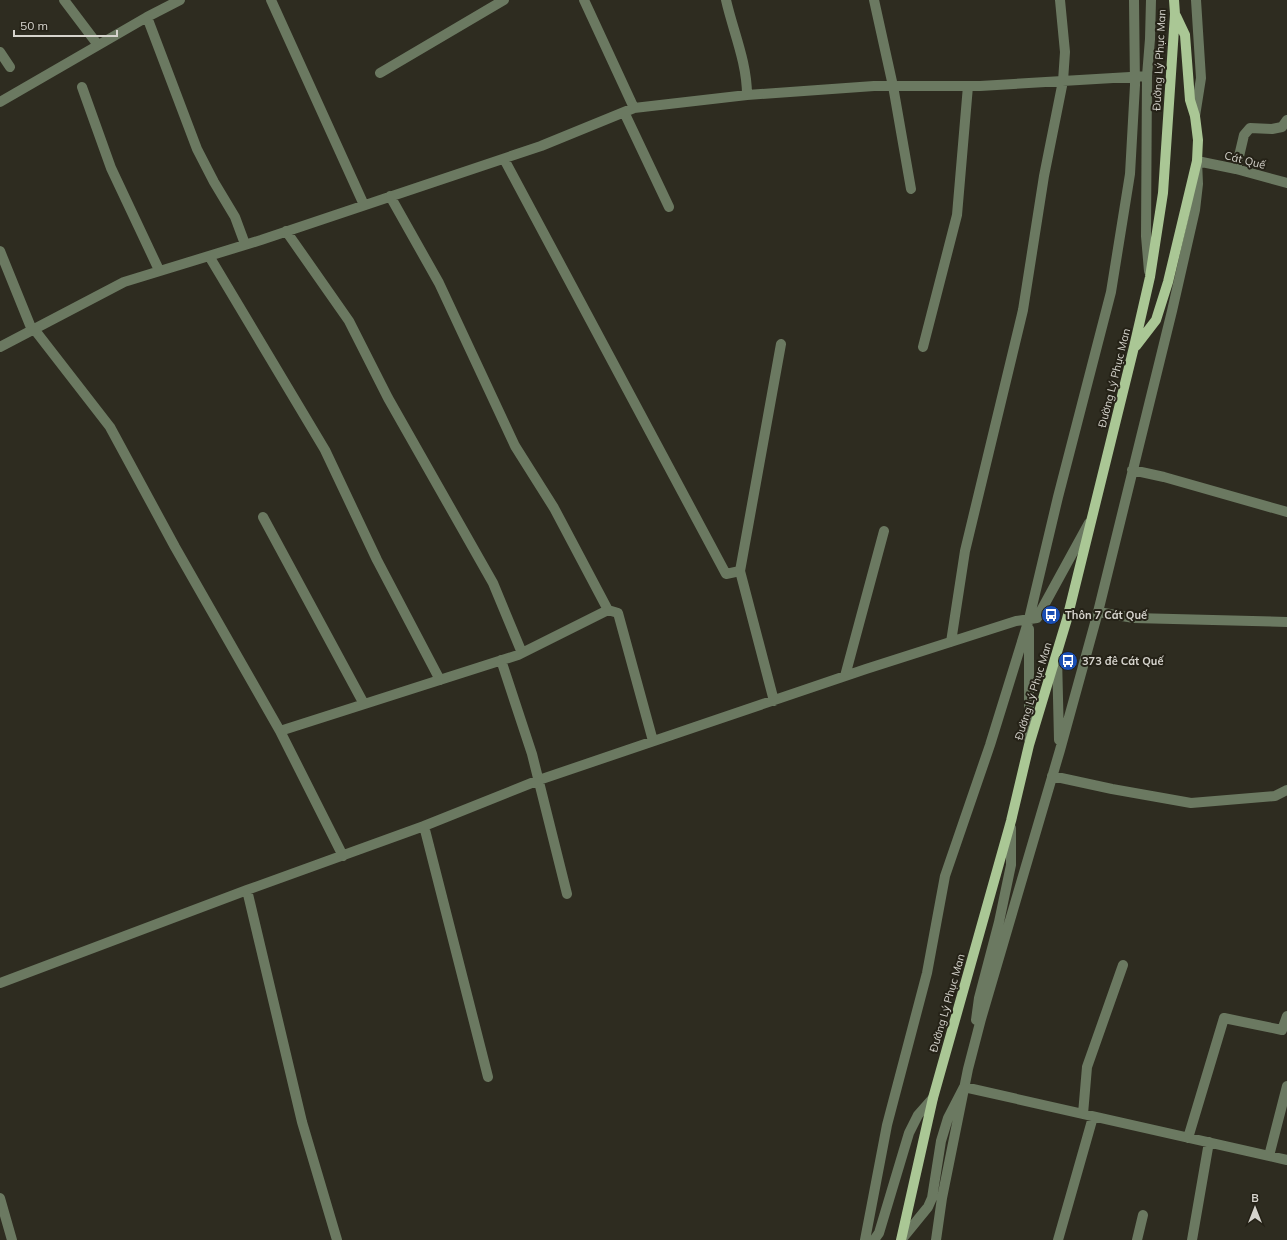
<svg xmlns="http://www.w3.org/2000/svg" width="1287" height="1240" viewBox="0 0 1287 1240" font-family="Mulish,sans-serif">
  <rect width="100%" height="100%" fill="#2e2c20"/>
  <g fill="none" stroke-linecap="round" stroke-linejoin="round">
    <path stroke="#6b7961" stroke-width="10" d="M64,0L98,45
      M271,0L364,205
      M584,0L634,108
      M726,0C733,31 747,62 747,95
      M874,0L893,86L911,189
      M147,17L197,149L214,182L235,217L245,244
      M0,52L10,67
      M380,73L504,0
      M82,87L111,168L159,270
      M0,102L147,17L180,0
      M624,112L669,207
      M1195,116L1201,78L1196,0
      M504,159L726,574L740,571L774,701
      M1236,169L1244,135L1250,128L1272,129L1282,127L1287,120
      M286,231L349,321L388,398L493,583L522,653
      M0,251L32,330
      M209,256L325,450L377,560L440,680
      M1149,271L1146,236L1147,76L1150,39L1151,0
      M34,329L110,427L175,547L280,731
      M0,347L124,282L261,240L541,146L634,108L747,95L874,86H980L1147,76
      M923,347L957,215L968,86
      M1132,470L1164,477L1287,512
      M263,517L364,704
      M740,571L781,344
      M608,610L618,613L653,741
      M1098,612L1134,618L1287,622
      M951,642L965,551L1023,310L1044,176L1063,81L1065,52L1060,0
      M1057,656L1059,740
      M501,660L532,754L567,894
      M845,676L884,531
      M1029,739V629
      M1052,776L1112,789L1191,803L1275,796L1287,790
      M424,826L539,780L866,669L1016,621L1037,618L1089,523
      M343,856L280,731L518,655L608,610L554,508L515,446L439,283L390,196
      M247,890L302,1122L337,1240
      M0,983L247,890L424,826L488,1077
      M976,1020L979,998L999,922L1011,865V828
      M1083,1114L1087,1067L1123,965
      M1188,1138L1224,1018L1282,1030L1287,1016
      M1269,1156L1287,1086
      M0,1198L12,1240
      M902,1239L928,1207L932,1198L941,1141L948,1118L964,1087L1287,1160
      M865,1240L887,1125L927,973L945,876L990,745L1029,619L1058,497L1111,292L1130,174L1135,85L1134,0
      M874,1240L879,1233L909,1133L918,1115L933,1098
      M936,1240L942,1198L968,1069L981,1019L1060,750L1098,612L1172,311L1195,210L1198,184L1197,161L1236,169L1287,183
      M1058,1240L1093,1117
      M1137,1240L1143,1215
      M1192,1240L1209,1142"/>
    <path stroke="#aac795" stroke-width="10" d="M1136,346L1156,320L1168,282L1197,161L1198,140L1195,116L1190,100L1185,35L1176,16
      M901,1240L933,1098L1011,821L1029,745L1067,619L1134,347L1150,277L1163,193L1175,14L1174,0"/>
  </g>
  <defs>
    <symbol id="bus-disc" viewBox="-11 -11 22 22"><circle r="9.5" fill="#1a4fb4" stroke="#252217"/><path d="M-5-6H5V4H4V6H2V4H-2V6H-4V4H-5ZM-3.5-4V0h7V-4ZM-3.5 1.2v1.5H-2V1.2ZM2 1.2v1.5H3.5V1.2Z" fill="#fff"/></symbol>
  </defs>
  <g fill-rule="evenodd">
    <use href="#bus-disc" x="1040" y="604" width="22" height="22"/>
    <use href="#bus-disc" x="1057" y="650" width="22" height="22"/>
  </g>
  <g text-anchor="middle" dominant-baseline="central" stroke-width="4" stroke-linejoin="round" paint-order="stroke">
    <g font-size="11" fill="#d6d4cd" stroke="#252217">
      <text transform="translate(1159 60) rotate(-87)">Đường Lý Phục Man</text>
      <text transform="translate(1245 160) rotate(14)">Cát Quế</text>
      <text transform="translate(1114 378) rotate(-76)">Đường Lý Phục Man</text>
      <text transform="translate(1033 691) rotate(-73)">Đường Lý Phục Man</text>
      <text transform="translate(947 1003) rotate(-74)">Đường Lý Phục Man</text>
    </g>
    <g font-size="11" font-weight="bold" fill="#d6d4cd" stroke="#252217" text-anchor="start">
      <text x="1065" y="615">Thôn 7 Cát Quế</text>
      <text x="1082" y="661">373 đê Cát Quế</text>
    </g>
  </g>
  <g transform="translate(1255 1208)" stroke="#252217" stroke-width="3" paint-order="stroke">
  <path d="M0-3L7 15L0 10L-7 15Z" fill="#d6d4cd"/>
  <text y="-6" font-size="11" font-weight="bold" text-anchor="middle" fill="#d6d4cd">B</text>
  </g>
  <path d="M14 30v6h103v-6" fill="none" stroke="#d6d4cd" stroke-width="2"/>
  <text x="20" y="30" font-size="12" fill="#d6d4cd" stroke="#252217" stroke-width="3" paint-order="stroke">50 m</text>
</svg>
